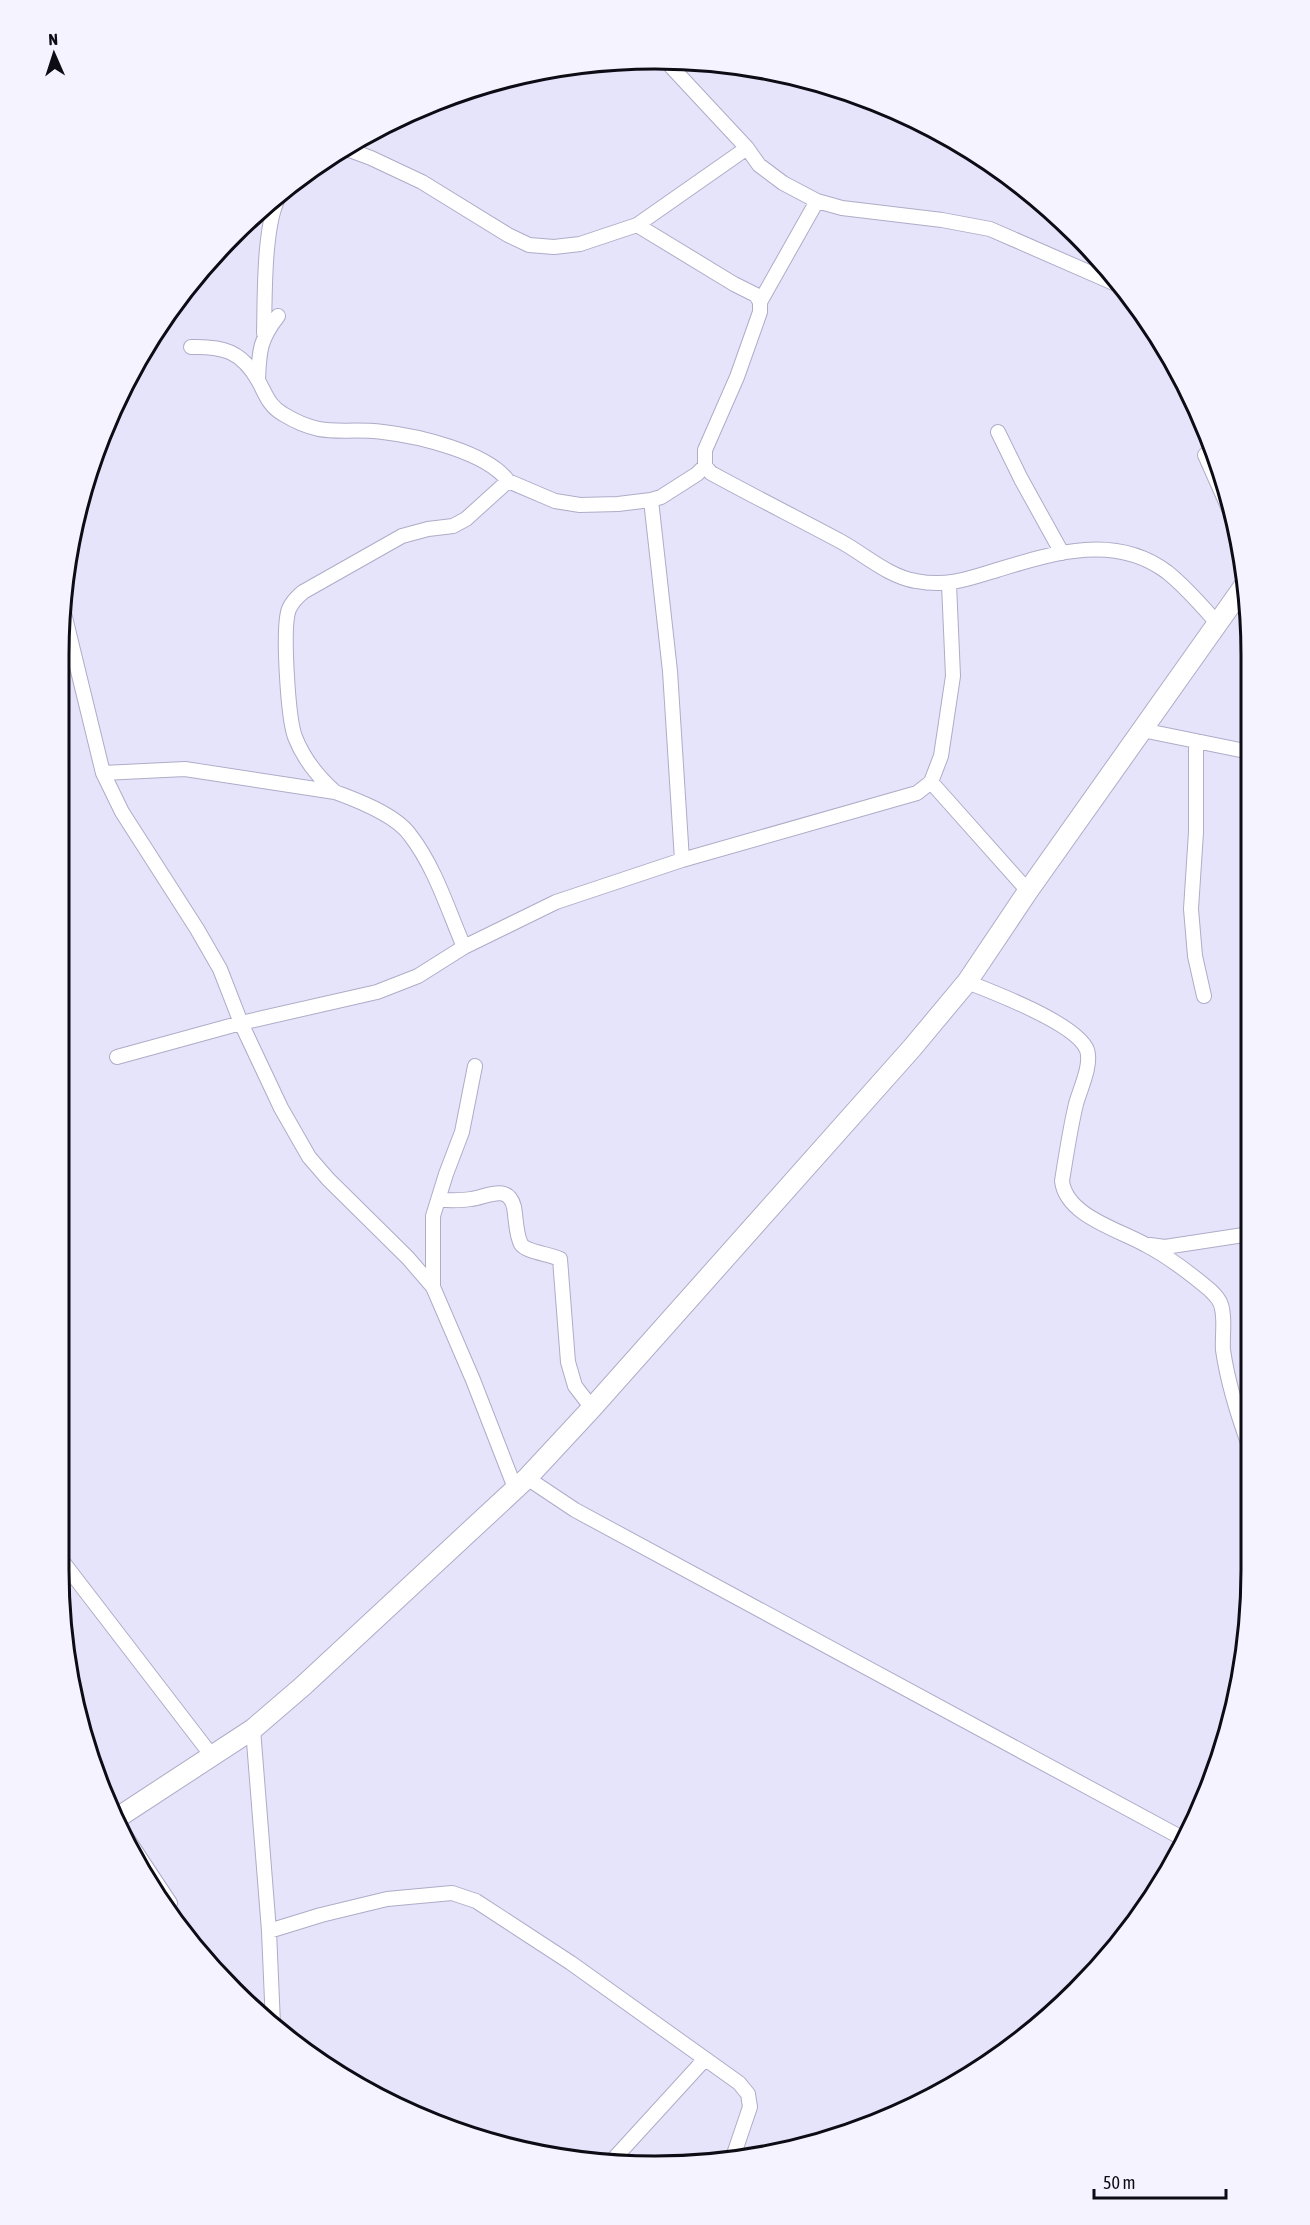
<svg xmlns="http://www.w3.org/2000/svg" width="1310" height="2225" viewBox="0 0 1310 2225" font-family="'Asap Condensed',sans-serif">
  <rect width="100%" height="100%" fill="#e6e4fb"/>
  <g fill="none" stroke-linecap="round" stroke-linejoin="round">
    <defs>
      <path id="street" d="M664,59L747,148L759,165L783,183L817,201L842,208L942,220L990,229L1116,284
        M344,148L371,158L422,182L508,235L529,245L554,247L580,244L637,225L747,148
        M637,225L734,284L756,295L760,302V312L737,377L705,450V466L711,473C753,496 797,518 840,541C864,554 889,577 916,581C947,587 968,579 997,570C1053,553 1115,533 1167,572C1186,587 1202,606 1218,624
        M760,302L817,201
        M264,333C265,300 263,222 280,195
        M191,347C223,346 242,351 259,382C266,395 269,406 283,414C324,439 340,427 383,432C418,436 487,452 508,481L555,501L580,505L618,504L651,500L661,497L697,474L705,466
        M258,380C259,351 260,339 278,316
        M998,432L1021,479L1062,553
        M1205,455L1229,509
        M651,500L670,671L682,860
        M62,605L103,773L122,812L197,929L220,969L241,1023L281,1108L309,1157L328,1179L408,1258L433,1287L473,1380L515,1488
        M1142,730L1250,752
        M1196,741V832L1191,909L1195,956L1204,996
        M103,773L185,769L335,792C357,800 396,815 410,835C435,867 448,910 464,947
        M931,782L1028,891
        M335,792C317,776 304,760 295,737C288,718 282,627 289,609C292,602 297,597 303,592L402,536L428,529L453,526L466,519L508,481
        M967,982C993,992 1077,1024 1087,1050C1092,1065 1080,1089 1076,1104C1070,1129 1066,1156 1062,1181C1066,1216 1120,1230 1146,1245C1169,1257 1191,1274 1210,1290C1216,1296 1221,1301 1222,1309C1225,1322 1222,1337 1223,1350C1228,1384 1238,1416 1250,1448
        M117,1057L241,1023L377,992L418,976L464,947L556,902L682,860L917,793L931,782L941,756L953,676L949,584
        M438,1200C449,1200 460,1201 471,1199C487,1197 508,1183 514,1207C516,1218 516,1235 521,1244C526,1252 550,1254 560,1259L568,1362L575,1386L592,1408
        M1150,1245L1165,1247L1250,1234
        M433,1287V1216L446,1174L462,1132L475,1066
        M527,1478L575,1510L1182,1838
        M63,1562L212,1756
        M253,1729L269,1931L273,2024
        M115,1820L170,1903
        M269,1931L321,1915L387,1899L452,1893L476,1901L571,1963L739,2083L748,2094L750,2107L733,2157
        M610,2163L705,2059"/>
      <path id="secondary" d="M114,1820L253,1729L303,1686L527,1478L592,1408L912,1048L967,982L1028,891L1244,586"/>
    </defs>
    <use href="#street" stroke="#aeacc7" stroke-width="16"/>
    <use href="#secondary" stroke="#aeacc7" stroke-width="22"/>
    <use href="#street" stroke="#fff" stroke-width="14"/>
    <use href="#secondary" stroke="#fff" stroke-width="20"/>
  </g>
  <path d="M0 0H1310V2225H0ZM655 69H655A586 586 0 0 1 1241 655V1570A586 586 0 0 1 655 2156H655A586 586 0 0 1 69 1570V655A586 586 0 0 1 655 69Z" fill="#f4f3ff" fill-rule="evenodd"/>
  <path fill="none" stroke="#0d0c15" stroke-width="3" d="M655 69H655A586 586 0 0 1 1241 655V1570A586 586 0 0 1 655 2156H655A586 586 0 0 1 69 1570V655A586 586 0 0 1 655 69Z"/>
  <g transform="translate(54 54) rotate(357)" stroke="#f4f3ff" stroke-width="4.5" paint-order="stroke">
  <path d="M0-4.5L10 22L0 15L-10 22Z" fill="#0d0c15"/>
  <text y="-9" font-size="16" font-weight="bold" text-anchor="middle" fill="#0d0c15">N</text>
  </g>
  <path d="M1094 2189v9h132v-9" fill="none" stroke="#0d0c15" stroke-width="3"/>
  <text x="1103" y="2189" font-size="18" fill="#0d0c15" stroke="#f4f3ff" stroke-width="4.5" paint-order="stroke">50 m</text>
</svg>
